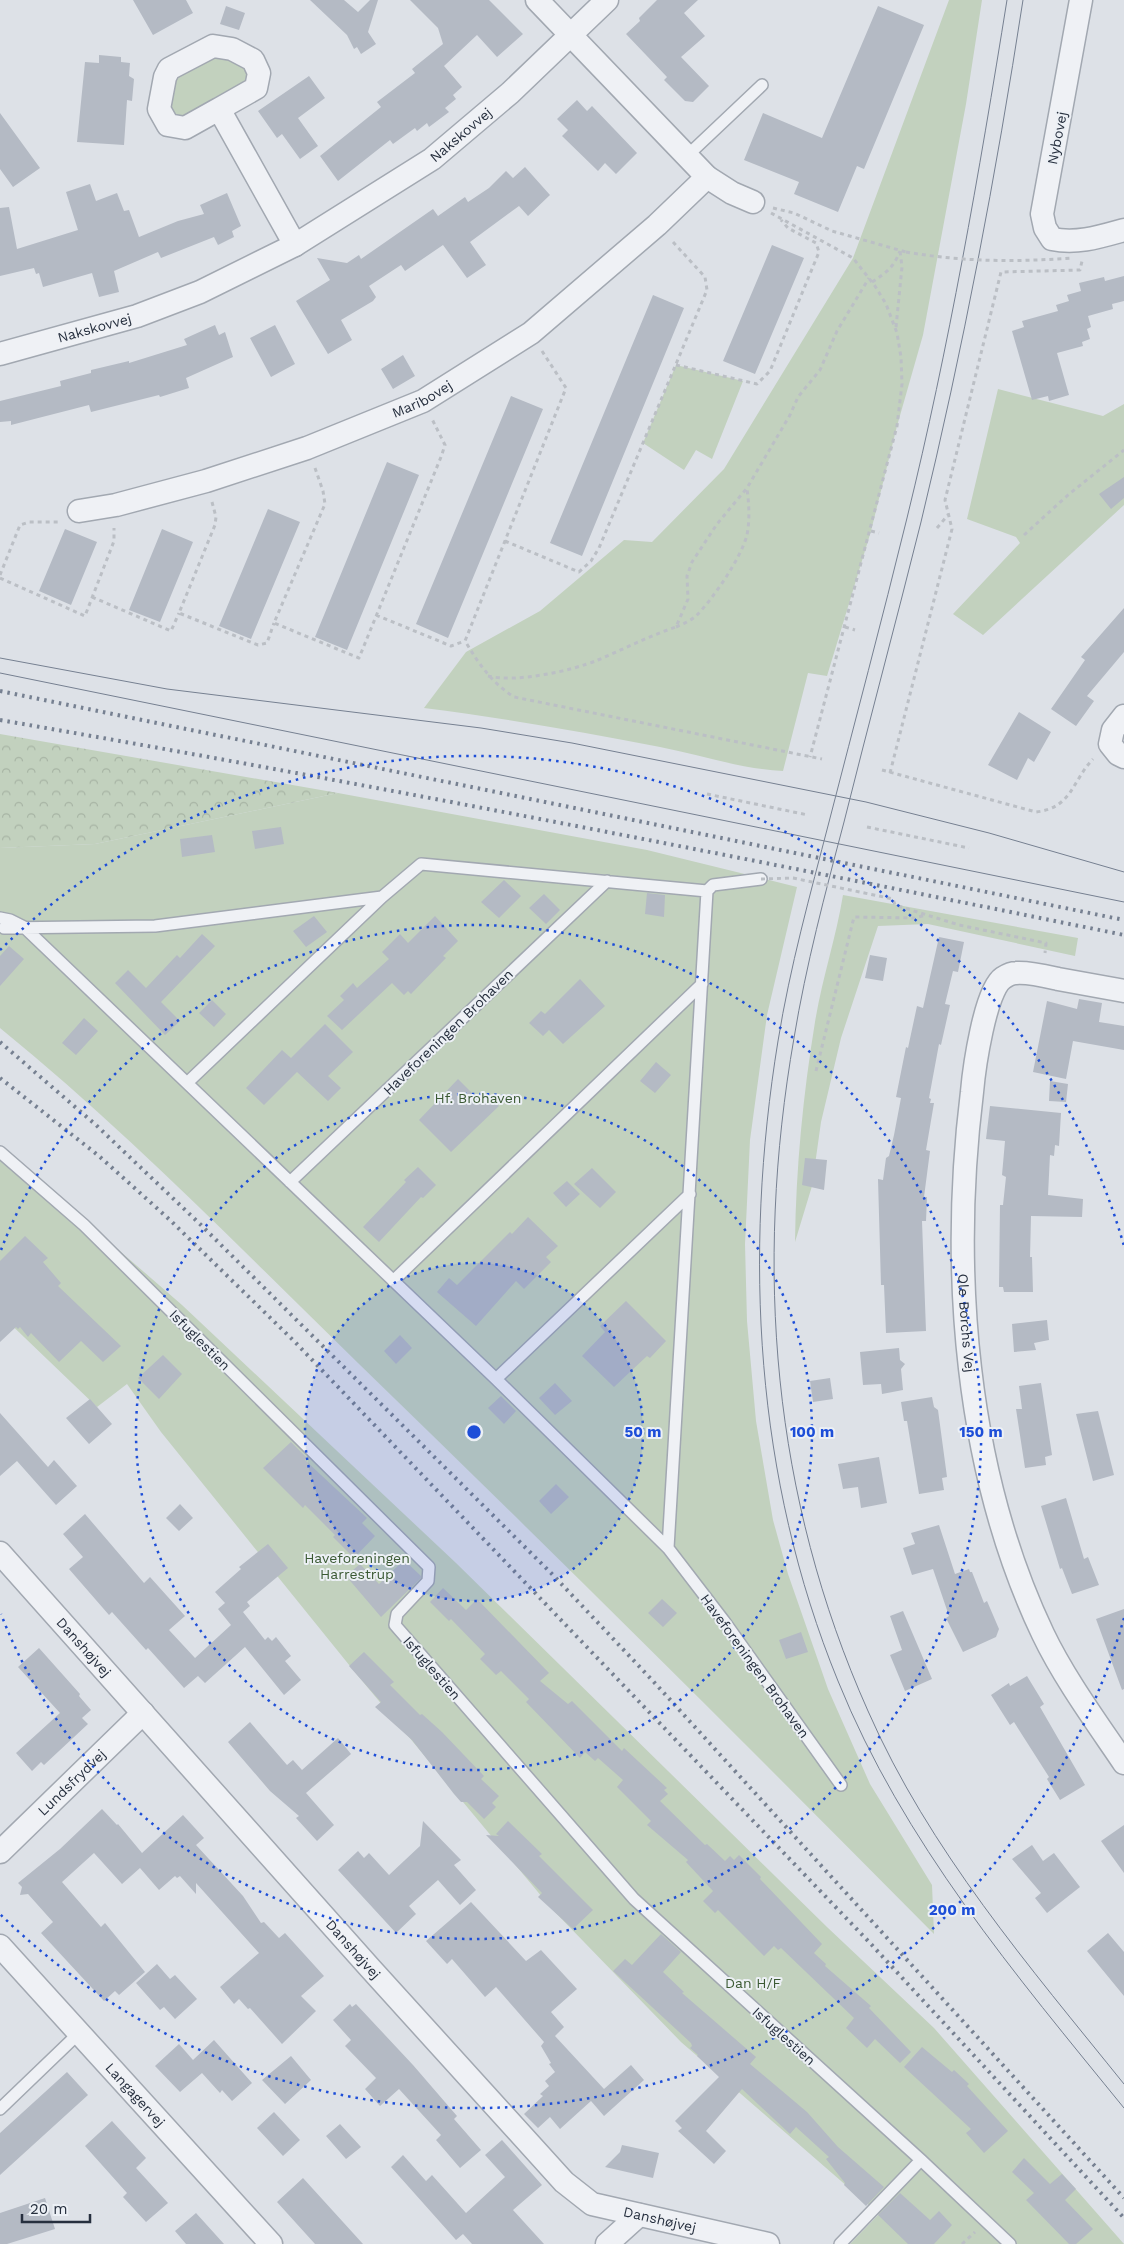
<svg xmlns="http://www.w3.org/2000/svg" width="1124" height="2244" viewBox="0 0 1124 2244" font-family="'Work Sans',sans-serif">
  <defs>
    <pattern id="forest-crowns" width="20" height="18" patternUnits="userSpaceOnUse" patternTransform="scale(1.25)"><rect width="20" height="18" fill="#c2d1be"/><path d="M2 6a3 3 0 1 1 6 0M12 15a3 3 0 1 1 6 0" fill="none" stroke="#a7b4a4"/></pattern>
  </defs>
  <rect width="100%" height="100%" fill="#dde1e7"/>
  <path fill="#c2d1be" d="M949,0H982L966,104L923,335L897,426L871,531L827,676L808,673L783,771C741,769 701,755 660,747C581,732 503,718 424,708L466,652L540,611L624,540L652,542L724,469L853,258Z
    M220,50L248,68V82L182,118L174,116L167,109L172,78Z
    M676,365L743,381L712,459L696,450L684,470L643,443Z
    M998,389L1103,416L1124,404V505L983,635L953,614L1020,543L1016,537L967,519Z
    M338,793L647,850L797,887L767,1015L750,1140L745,1244L747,1321L756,1421L773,1520L788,1574L828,1689L870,1784L932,1885L934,1934C744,1742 552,1551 358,1363C241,1249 127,1131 0,1028V848L95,844Z
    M843,895L1078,938L1075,956L928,924L878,926L841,1038L821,1122L812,1186L795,1242C796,1168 803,1095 815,1022C822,979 836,938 843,895Z
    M0,1147L182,1305L456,1563L827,1927L934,2028L1124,2244H850L879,2214L681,2042L552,1909L354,1671L161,1432L127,1384L97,1407L0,1314Z"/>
  <path fill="url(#forest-crowns)" d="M0,734L338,793L95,844L0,848Z"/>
  <path fill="#b4bac4" d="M133,0H186L193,13L153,35Z
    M310,0H344L358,12L370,0H378L368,32L376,44L361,54L357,47L354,49L347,35Z
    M410,0H489L523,34L497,57L477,35L444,66L462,87L453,95L456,99L445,108L449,112L429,127L427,123L417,131L415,128L393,144L390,140L338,181L320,156L381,107L377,102L415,73L412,69L443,44L438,28Z
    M657,0H698L684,13L705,36L681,57L709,86L693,102L685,101L664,80L667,77L626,34L640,21L639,18Z
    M226,6L245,13L239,30L220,24Z
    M878,6L924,25L864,169L857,166L838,212L794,194L799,182L744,160L763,113L822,138Z
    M99,55L121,57V62L130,63L129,76L134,79L132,101L127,100L124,145L77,142L85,62L99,63Z
    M309,76L325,98L298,118L318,146L300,159L282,134L277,138L258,111Z
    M577,100L587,111L592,106L637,153L616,174L605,163L598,171L562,136L568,130L557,119Z
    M0,113L40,168L13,187L0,169Z
    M525,167L550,195L528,216L519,206L470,242L486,265L467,278L443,245L405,271L401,265L369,286L376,297L373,301L341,320L352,340L328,354L296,301L330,280L317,258L347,263L359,255L361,259L433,209L438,216L465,197L468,202L489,188L506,171L513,178Z
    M90,184L96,201L117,193L124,211L129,210L139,237L178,221L204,214L200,205L227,193L241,226L232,231L234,237L218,245L214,237L161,258L158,252L114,271L119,292L99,297L92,273L43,287L39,273L36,274L34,268L0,276V208L9,207L17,249L78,230L66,192Z
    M772,245L804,258L755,374L723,361Z
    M1124,276V301L1112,304L1113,309L1088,316L1091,327L1087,329L1090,339L1082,342L1083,346L1057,353L1069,395L1049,401L1048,396L1032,400L1012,331L1024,327L1022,321L1058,311L1056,305L1069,301L1067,295L1081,291L1079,283L1104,277L1105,281Z
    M653,295L684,308L582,556L550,543Z
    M215,325L219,335L225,332L233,357L186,378L189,388L160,397L159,395L91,412L89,405L11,425V421L0,422V401L61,386L60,381L91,373V370L129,361V363L187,345L184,339Z
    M275,325L295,364L271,377L250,338Z
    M403,355L415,376L393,389L381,369Z
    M511,396L543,409L448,638L416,624Z
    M387,462L419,475L347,650L315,637Z
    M1124,477V498L1111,509L1099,494Z
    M268,509L300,522L251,639L219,626Z
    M65,529L97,542L71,605L39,591Z
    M162,529L193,542L160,622L129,610Z
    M1124,608V652L1087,696L1094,701L1076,726L1051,709L1085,660L1081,657Z
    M1019,712L1051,732L1034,762L1028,758L1017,780L988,765Z
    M281,827L284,844L255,849L252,831Z
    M212,835L215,852L182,857L180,839Z
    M504,880L521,896L499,918L481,902Z
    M647,893L665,895L664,917L645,914Z
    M544,894L560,910L546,924L529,908Z
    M314,916L327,932L306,947L293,931Z
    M435,916L458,941L443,956L446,958L411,994L408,991L404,995L392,983L342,1030L327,1016L344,1000L340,996L353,983L357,988L389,959L382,952L400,934L408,943Z
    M202,934L215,946L161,1002L180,1021L165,1035L115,983L128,970L146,988L177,955L180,958Z
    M939,937L964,942L958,972L953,971L945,1004L950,1005L941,1045L939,1044L929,1098L931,1099L930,1103H934L926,1150L930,1151L924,1197H927L926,1221H922L926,1331L886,1333L884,1285H881L878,1179L883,1180L886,1158L889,1156L894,1135L901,1098L896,1097L906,1047L908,1048L917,1006L923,1008Z
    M9,946L24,959L0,986V956Z
    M870,955L887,958L883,981L865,978Z
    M580,979L605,1006L563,1044L549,1030L543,1036L529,1023L541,1011L545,1014Z
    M1079,999L1102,1003L1099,1022L1124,1026V1050L1073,1041L1066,1079L1033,1072L1047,1001L1077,1009Z
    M212,1000L226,1014L214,1027L199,1013Z
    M84,1018L98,1031L76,1055L62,1043Z
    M325,1024L353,1052L328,1076L341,1088L328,1101L297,1072L264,1105L246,1088L282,1050L291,1058Z
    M656,1062L671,1075L655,1093L640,1081Z
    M458,1079L480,1101L486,1095L499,1106L451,1152L419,1120Z
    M1050,1081L1068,1084L1066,1102L1049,1101Z
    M990,1106L1061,1113L1059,1146L1055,1145L1054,1156L1050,1155L1048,1195L1083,1199L1082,1217L1031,1216L1030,1257H1032L1033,1292H1004L1003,1287H999L1000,1205H1003L1006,1177L1002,1175L1005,1141L986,1139Z
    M805,1158L827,1160L824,1190L802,1185Z
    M418,1167L436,1185L423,1198L421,1197L379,1242L363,1227L406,1182L404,1180Z
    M592,1168L616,1192L600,1208L574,1184Z
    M567,1181L580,1194L566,1207L553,1193Z
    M528,1217L558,1246L546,1257L551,1262L524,1289L516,1281L476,1326L437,1292L449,1278L457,1285L510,1232L512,1234Z
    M25,1236L48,1258L43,1262L61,1283L58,1286L121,1346L103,1362L81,1341L59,1362L31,1333L28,1337L20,1327L18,1329L16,1327L0,1342V1261Z
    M626,1301L666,1341L650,1358L647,1356L614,1387L582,1356L605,1332L600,1326Z
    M1047,1320L1049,1340L1034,1343L1036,1350L1014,1352L1012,1324Z
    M400,1335L412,1348L396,1364L384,1351Z
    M899,1348L900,1360L905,1364L901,1369L903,1390L882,1394L881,1384L863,1385L860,1352Z
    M163,1355L182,1374L159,1399L138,1378Z
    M830,1378L833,1399L813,1402L810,1381Z
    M555,1383L572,1401L555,1415L539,1398Z
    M1041,1383L1052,1455L1045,1457L1046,1465L1025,1468L1016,1409H1022L1019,1386Z
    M501,1396L516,1411L504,1424L488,1408Z
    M932,1397L934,1407L938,1410L947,1477L942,1478L944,1490L919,1494L907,1421H904L901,1402Z
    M90,1399L112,1424L89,1444L66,1418Z
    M1098,1411L1114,1475L1093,1481L1076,1414Z
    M0,1413L48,1467L54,1460L77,1486L56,1505L17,1461L0,1476Z
    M291,1442L307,1458L305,1460L367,1518L362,1523L375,1536L354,1558L333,1537L335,1535L305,1505L303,1508L263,1468Z
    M879,1457L887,1503L861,1508L858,1487L843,1489L838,1464Z
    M556,1484L569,1497L551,1514L539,1501Z
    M1066,1498L1084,1559L1088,1557L1099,1585L1072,1594L1062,1568L1060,1569L1041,1506Z
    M180,1504L193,1518L179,1531L166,1518Z
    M85,1514L144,1583L150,1577L185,1616L169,1630L195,1658L231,1625L218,1609L225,1603L215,1592L241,1569L239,1567L268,1544L288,1568L247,1602L250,1606L243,1612L265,1640L268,1637L272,1641L276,1637L291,1656L285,1661L301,1680L284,1695L245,1647L205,1683L198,1676L184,1688L148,1648L146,1650L112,1612L109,1615L69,1569L83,1557L63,1534Z
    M939,1525L955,1574L969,1569L970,1572H972L984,1603L987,1601L999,1629L996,1637L963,1652L946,1618L949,1616L933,1569L912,1575L903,1548L915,1544L911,1533Z
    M404,1560L421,1576V1578L381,1617L346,1576L360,1564L379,1584Z
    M443,1588L466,1610L477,1599L549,1673L540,1681L568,1704L572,1701L622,1751L624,1748L667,1788L664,1790L668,1794L660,1801L705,1845L707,1844L725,1861L730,1856L734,1860L739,1855L761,1877L760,1879L822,1944L814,1953L826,1964L825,1966L871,2006L869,2008L911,2052L900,2063L875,2039L867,2048L846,2028L854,2018L781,1948L778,1950L774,1946L764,1956L718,1910L715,1913L703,1901L713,1891L686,1862L688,1860L647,1825L651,1821L617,1787L623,1780L598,1758L595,1761L585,1752L580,1758L526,1702L529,1699L501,1671L496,1675L480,1659L485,1654L451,1619L449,1621L430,1602Z
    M662,1599L677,1613L663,1627L648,1613Z
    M1124,1609V1689L1122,1690L1096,1619Z
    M903,1611L932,1679L905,1691L890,1655L902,1650L890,1616Z
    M801,1632L808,1652L786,1659L779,1640Z
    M39,1648L80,1694L79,1696L91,1710L82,1718L88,1724L44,1765L41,1762L32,1771L16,1753L60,1713L18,1667Z
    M364,1652L394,1682L390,1685L420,1715L422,1714L442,1732L484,1776L481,1779L499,1796L492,1803L496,1807L484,1819L467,1802H461L454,1794L412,1740L375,1707L381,1702L349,1666Z
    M1027,1676L1044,1704L1040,1707L1085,1785L1060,1800L1047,1779L1049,1777L1014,1722L1010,1725L991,1695L1009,1683L1010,1686Z
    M250,1722L287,1765L293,1760L302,1770L338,1738L351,1754L306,1793L334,1825L317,1841L296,1818L299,1816L270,1791L228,1742Z
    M102,1809L117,1825L118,1824L142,1853L183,1815L204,1838L196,1845L243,1896L261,1923L264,1922L279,1938L285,1933L324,1976L301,1996L316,2011L282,2044L250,2008L248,2009L239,1999L234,2004L220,1987L259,1953L196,1883V1894L180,1876L177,1878L175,1876L159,1890L140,1868L122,1884L94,1853L62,1882L101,1927L105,1923L145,1972L119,1995L115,1991L104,2001L41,1933L53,1922L28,1894L20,1895L22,1887L18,1883L60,1849Z
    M423,1821L461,1860L454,1865L476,1890L460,1905L438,1880L409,1906L416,1914L396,1933L338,1870L358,1851L364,1858L369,1853L389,1875L420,1846Z
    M508,1821L542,1854L539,1856L593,1910L573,1929L538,1897L542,1893L486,1835L499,1836L496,1834Z
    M1124,1825V1873L1101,1841Z
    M1032,1845L1043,1861L1054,1853L1080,1887L1047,1913L1035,1898L1041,1893L1012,1859Z
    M471,1902L526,1961L541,1950L577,1989L551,2012L564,2027L555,2036L604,2089L631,2065L644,2080L604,2116L591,2101L560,2129L550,2117L538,2128L524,2114L543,2096L540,2094L549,2086L545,2081L555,2072L549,2064L551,2063L541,2046L544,2042L496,1987L485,1997L452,1959L447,1964L426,1941Z
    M1108,1933L1124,1952V1996L1087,1951Z
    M661,1934L681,1952L663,1972L684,1992L682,1993L756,2057L750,2064L807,2112L838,2147L884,2187L866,2206L844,2185L845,2183L826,2159L829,2157L796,2127L790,2134L742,2089L706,2131L726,2151L714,2164L678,2131L682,2128L675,2121L719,2077L697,2056L698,2055L690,2048L692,2046L691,2043L613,1971L625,1959L632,1965Z
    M157,1964L170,1979L175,1975L197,1999L175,2019L164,2007L160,2010L136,1983Z
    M350,2004L352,2007L356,2004L413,2065L457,2116L454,2119L481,2150L460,2168L436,2140L441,2135L399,2089L380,2106L365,2089L376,2078L345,2046L351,2040L333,2020Z
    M214,2040L252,2083L232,2101L222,2090L220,2093L202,2073L180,2092L155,2066L179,2044L193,2060Z
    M922,2047L952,2072L954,2070L969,2084L967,2086L1008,2131L984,2153L966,2133L971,2129L904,2067Z
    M291,2056L311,2080L285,2104L262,2080Z
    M67,2072L88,2095L0,2175V2133Z
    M274,2112L300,2140L283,2156L257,2128Z
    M112,2121L146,2158L136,2168L168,2203L146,2222L123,2197L127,2193L85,2146Z
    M340,2124L361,2147L346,2159L326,2136Z
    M502,2140L542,2185L513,2210L544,2244H472L463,2234L456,2240L391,2167L403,2155L426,2181L432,2175L466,2213L505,2177L485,2155Z
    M622,2145L659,2153L653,2178L605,2167L620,2152Z
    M1024,2158L1050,2184L1062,2174L1076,2189L1065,2200L1093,2229L1076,2244H1069L1026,2200L1034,2193L1012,2172Z
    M303,2178L363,2244H315L277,2202Z
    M900,2193L930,2220L939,2211L952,2225L934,2244H908L878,2215Z
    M45,2198L55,2229L7,2244H0V2213Z
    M196,2213L224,2244H186L175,2231Z"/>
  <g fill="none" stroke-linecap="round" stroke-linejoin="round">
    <defs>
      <path id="service" d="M688,155L762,85
        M761,879L713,885L707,891L668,1548L724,1621L841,1785
        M0,918L10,920L24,927L496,1379L668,1548
        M4,928L155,926L382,897
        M187,1083L382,897L421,864L707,891
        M0,1152L84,1225L429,1567L428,1581L397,1614L395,1625L634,1899L921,2160L1010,2244
        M290,1182L607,881
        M393,1281L702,984
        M496,1379L690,1194
        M0,2109L79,2033
        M840,2244L921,2160"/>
      <g id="minor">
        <path d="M537,0L707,177L732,193L753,202"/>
        <path d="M1081,0L1042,214L1045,228L1052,239C1077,244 1099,237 1124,230"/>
        <path d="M219,109L185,128L168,125L159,109L165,77L169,69L213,46L232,49L253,60L259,73L256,88L219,109L295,245"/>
        <path id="s1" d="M0,354L137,316L200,292L295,245L432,159L510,93L607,0"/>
        <path id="s2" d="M79,511L116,505L206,481L307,448L423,401L531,333L657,225L707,177"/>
        <path d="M1124,716L1113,730L1110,744L1118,754L1124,757"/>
        <path id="s3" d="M1124,991C1102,987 1080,983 1058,979C1045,976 1029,972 1016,973C1012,973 1006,976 1003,978C985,990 974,1069 972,1092C950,1270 965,1470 1043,1634C1064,1678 1097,1723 1124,1763"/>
        <path id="s4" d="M0,1553L370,1968L564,2182L592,2204L768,2244"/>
        <path id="s5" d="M0,1852L143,1713"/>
        <path id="s6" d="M0,1946L271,2244"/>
        <path d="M607,2244L639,2215"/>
      </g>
    </defs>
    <use href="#service" stroke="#a2a8b1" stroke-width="14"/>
    <use href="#minor" stroke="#a2a8b1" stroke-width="25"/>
    <path stroke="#bbbfc5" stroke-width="3" stroke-dasharray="4 4" stroke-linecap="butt" d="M773,208L794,213L832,231L906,252
      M771,213L853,258L875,286L886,304L897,333L901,357L902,384L897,426L810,757
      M872,282C886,273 894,267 900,251
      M896,327L902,267L900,251
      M542,351L566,388L465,641C479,664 491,682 514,697L822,759
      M676,365L757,384L770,371L819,252L816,243L788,228L781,220
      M315,468L323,491L325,504L274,623L359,658L441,457L445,445L432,419
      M212,502L216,517L215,525L179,613L258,645L267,643L274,623
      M937,528L948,515
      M871,531L879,533
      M1024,535L1068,495L1124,450
      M505,541L579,572L591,561L599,548L707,290L705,277L673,242
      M0,575L20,525L29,522H60
      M0,578L85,616L114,541V528
      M92,597L171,631L179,613
      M376,615L451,646L465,641
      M676,627C683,624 690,621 696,616C713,599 741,558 747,535C750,519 749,504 747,489
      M845,627L855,630
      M488,676C516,683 571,671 598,660C624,649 649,636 676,627L688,599L687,576L692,562L717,524L747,488L790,415L798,397L820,370L837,331L869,278
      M882,770L1036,812C1072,808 1072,781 1093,759
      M890,773L952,529L945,500L1001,272L1080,270L1082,261
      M707,794L808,815
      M867,827L969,848
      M816,1071L854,917L915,918L926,915
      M962,2244L975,2232"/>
    <use href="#service" stroke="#eff1f5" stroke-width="11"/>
    <use href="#minor" stroke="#eff1f5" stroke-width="22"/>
    <path stroke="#768091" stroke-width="1" d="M1007,0C979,174 949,347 907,518C882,620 855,721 829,822C810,895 790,967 778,1041C743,1256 755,1478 838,1681C903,1842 1015,1974 1124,2108
      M1023,0C996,175 963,349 921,522C896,622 869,722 844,822C825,894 806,965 794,1038C754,1268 772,1496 868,1711C929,1850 1029,1966 1124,2084
      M0,658L167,689L481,728L572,743L866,802L989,833L1124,872
      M0,673L1124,902"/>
    <path stroke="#768091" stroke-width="4" stroke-dasharray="2.5 5" stroke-linecap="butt" d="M0,691L1124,920
      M0,720C376,785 750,859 1124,935
      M0,1042L96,1125L201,1225L552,1574L653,1681L1124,2198
      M0,1078L99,1156L170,1220L295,1342L870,1943L1124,2218"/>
    <path stroke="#bbbfc5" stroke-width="3" stroke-dasharray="4 4" stroke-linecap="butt" d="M906,252C963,262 1016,262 1073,258
      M761,879L793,878L893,899L895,905L959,925L1046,943L1045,953"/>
  </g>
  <circle cx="474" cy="1432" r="169" fill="#1d4ed8" fill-opacity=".12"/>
  <g fill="none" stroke="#1d4ed8" stroke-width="2.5" stroke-dasharray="2.5 5">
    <circle cx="474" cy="1432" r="169"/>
    <circle cx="474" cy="1432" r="338"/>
    <path d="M1 1250A507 507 0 1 1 1 1614"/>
    <path d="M1124 1618A676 676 0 0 1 0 1914M0 950A676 676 0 0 1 1124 1246"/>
  </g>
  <g text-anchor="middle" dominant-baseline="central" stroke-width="4" stroke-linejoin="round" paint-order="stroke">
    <g font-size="14" fill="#262f3e" stroke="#ecf0f5">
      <text stroke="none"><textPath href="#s1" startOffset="515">Nakskovvej</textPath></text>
      <text transform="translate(1057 138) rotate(-79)">Nybovej</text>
      <text stroke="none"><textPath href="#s1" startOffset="98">Nakskovvej</textPath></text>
      <text stroke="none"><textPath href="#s2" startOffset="362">Maribovej</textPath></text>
      <text transform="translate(448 1032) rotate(-44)">Haveforeningen Brohaven</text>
      <text stroke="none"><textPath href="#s3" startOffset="475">Ole Borchs Vej</textPath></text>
      <text transform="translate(200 1340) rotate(45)">Isfuglestien</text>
      <text stroke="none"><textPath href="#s4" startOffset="126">Danshøjvej</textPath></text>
      <text transform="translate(755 1666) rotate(54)">Haveforeningen Brohaven</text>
      <text transform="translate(432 1668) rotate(49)">Isfuglestien</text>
      <text stroke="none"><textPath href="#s5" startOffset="100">Lundsfrydvej</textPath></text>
      <text stroke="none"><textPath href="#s4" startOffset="531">Danshøjvej</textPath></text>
      <text transform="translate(784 2036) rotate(42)">Isfuglestien</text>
      <text stroke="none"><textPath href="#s6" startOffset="201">Langagervej</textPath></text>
      <text stroke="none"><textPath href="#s4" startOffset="950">Danshøjvej</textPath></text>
    </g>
    <g font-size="14" fill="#3a5933" stroke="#ecf0f5">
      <text x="478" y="1098">Hf. Brohaven</text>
      <text x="357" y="1558">Haveforeningen<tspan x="357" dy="16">Harrestrup</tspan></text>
      <text x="753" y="1983">Dan H/F</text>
    </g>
  </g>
  <circle cx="474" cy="1432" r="8" fill="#1d4ed8" stroke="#ecf0f5" stroke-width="2.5"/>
  <g font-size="15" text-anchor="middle" font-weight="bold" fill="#1d4ed8" stroke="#ecf0f5" stroke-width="4" stroke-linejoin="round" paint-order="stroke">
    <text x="643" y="1437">50 m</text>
    <text x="812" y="1437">100 m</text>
    <text x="981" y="1437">150 m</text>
    <text x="952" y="1915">200 m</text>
  </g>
  <path d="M22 2214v8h68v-8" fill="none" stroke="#262f3e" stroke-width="2.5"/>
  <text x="30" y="2214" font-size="15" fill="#262f3e" stroke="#ecf0f5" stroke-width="4" paint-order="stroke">20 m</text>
</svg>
